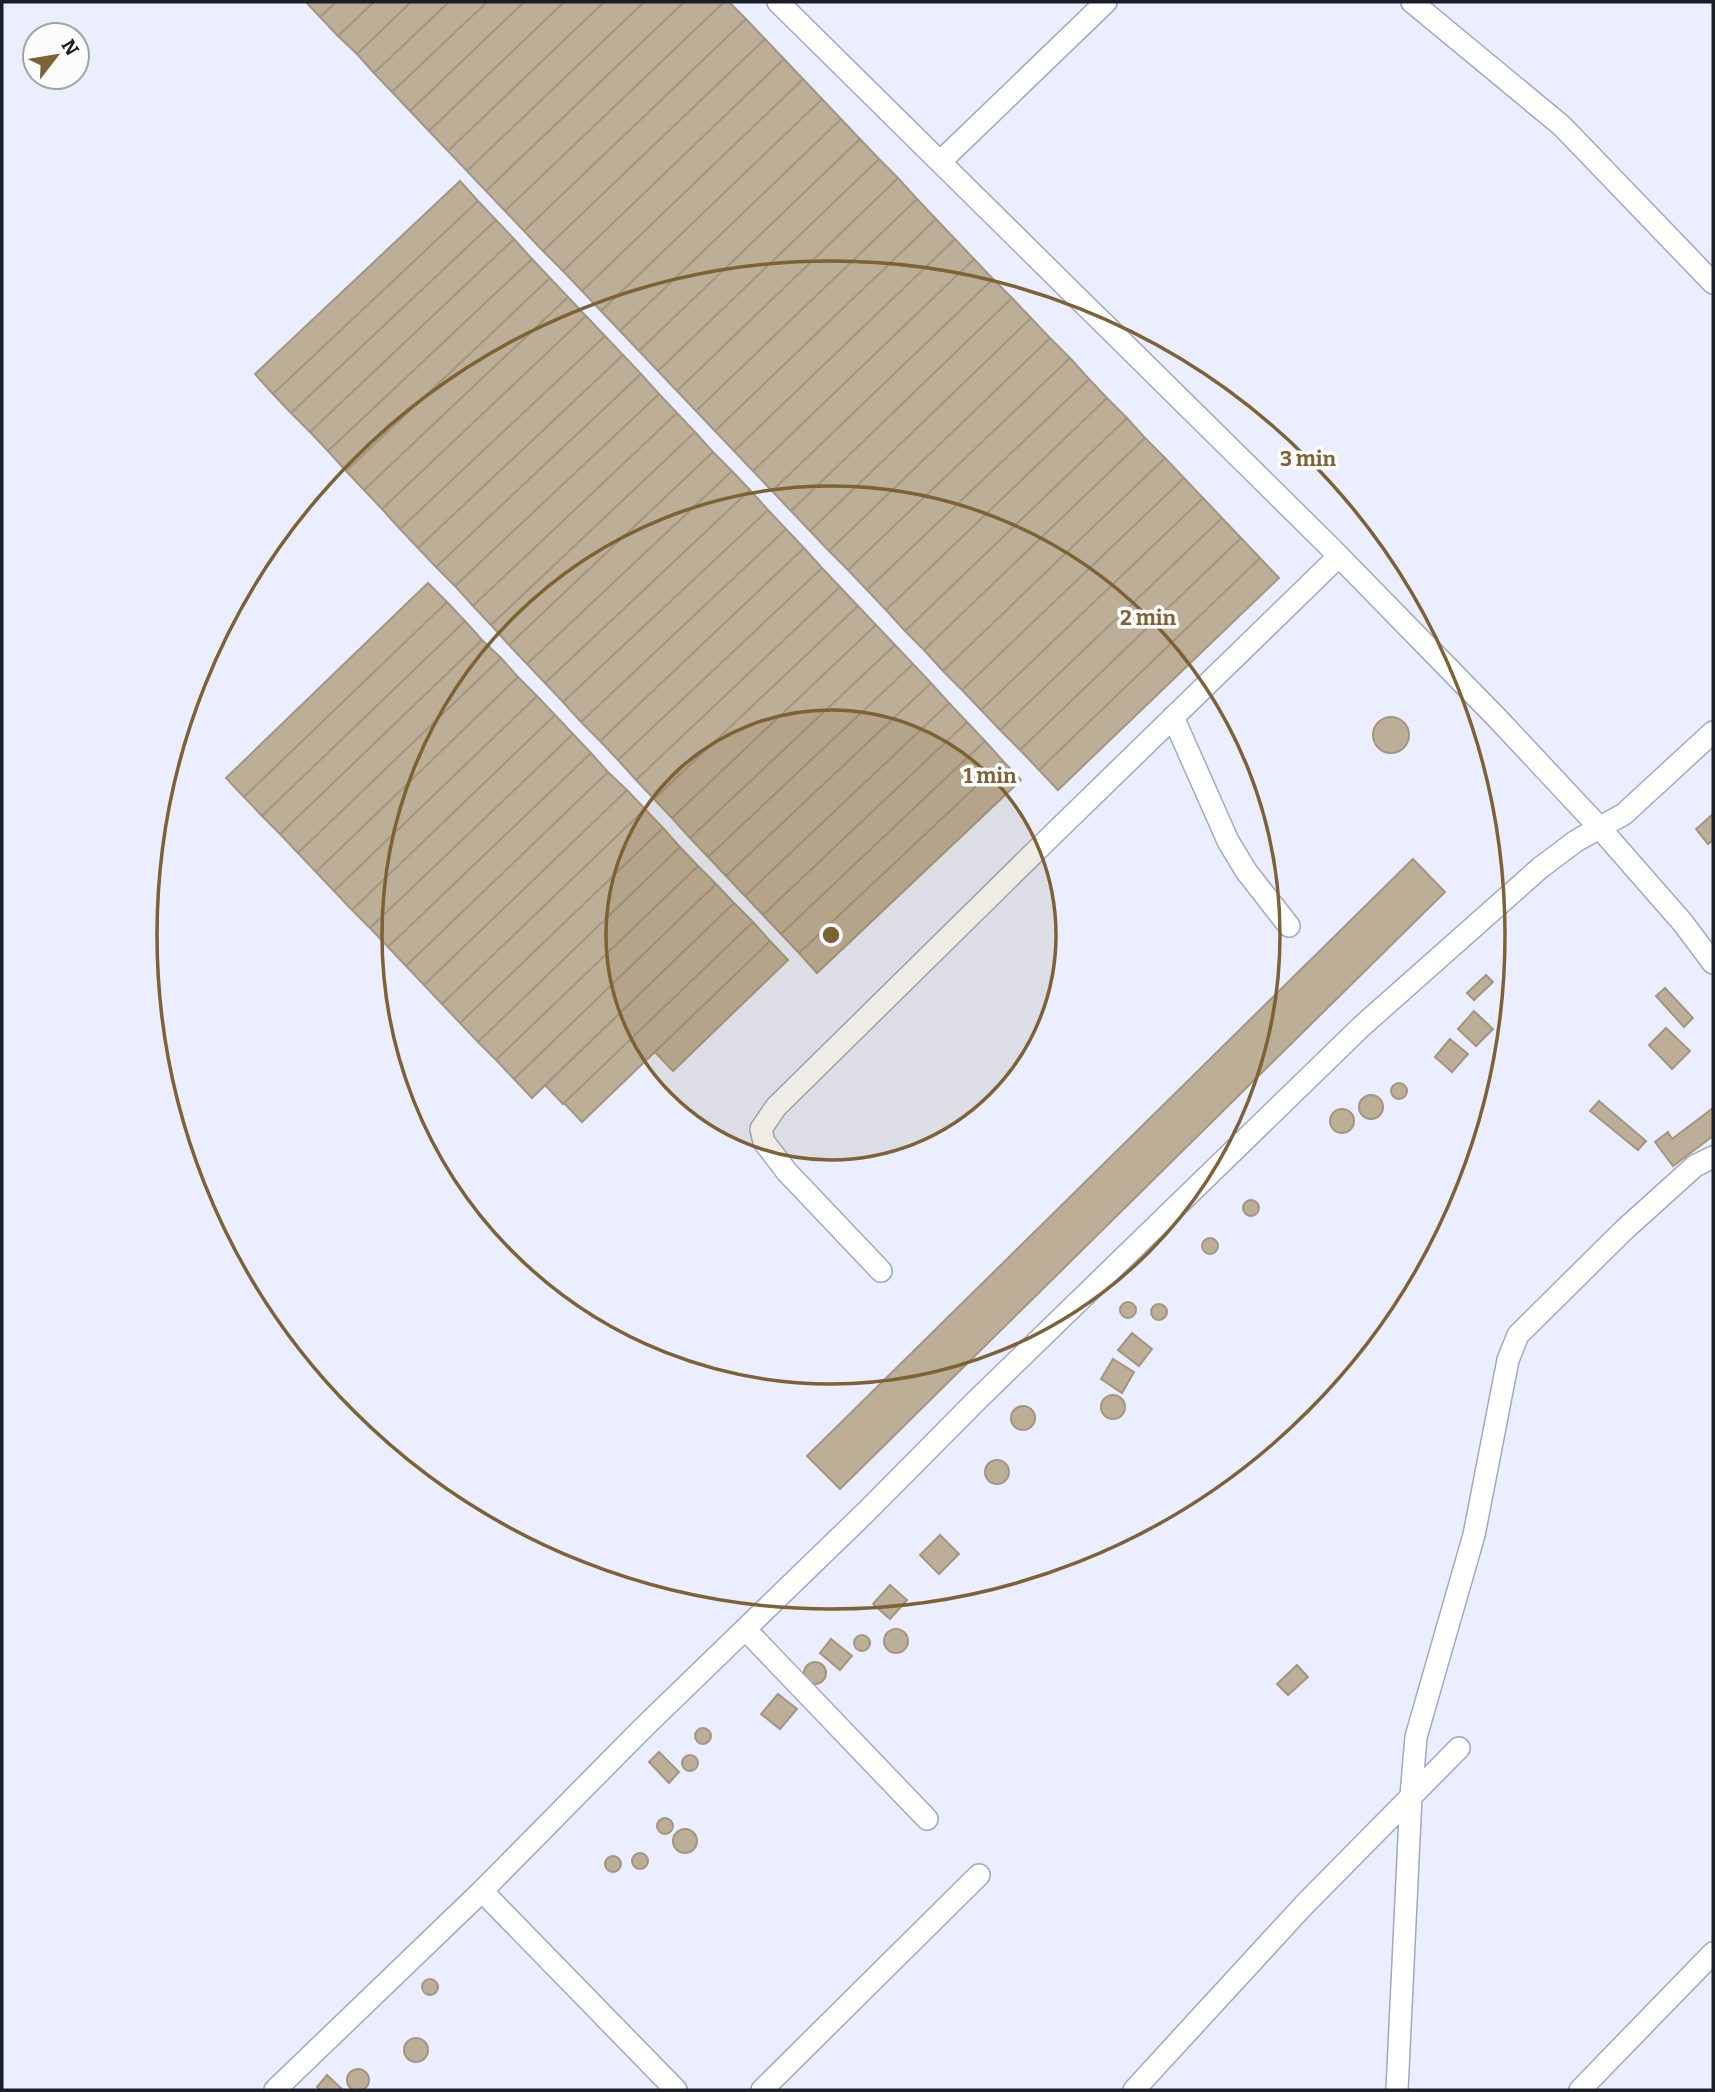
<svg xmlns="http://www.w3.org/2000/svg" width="1715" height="2092" viewBox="0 0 1715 2092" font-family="Bitter,serif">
  <rect width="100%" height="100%" fill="#ebeefe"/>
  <path fill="#bcae97" stroke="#a3967f" stroke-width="2" d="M306,2H336L320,17Z
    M336,2H374L338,36L320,17Z
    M374,2H411L357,54L338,36Z
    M411,2H449L374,73L357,54Z
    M449,2H487L392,92L374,73Z
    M487,2H524L410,111L392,92Z
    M524,2H564L429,131L410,111Z
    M564,2H604L448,151L429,131Z
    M604,2H644L467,171L448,151Z
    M644,2H684L486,191L467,171Z
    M684,2H724L505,211L486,191Z
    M724,2H729L746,19L524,231L505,211Z
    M746,19L765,39L543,251L524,231Z
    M765,39L784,59L563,271L543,251Z
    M784,59L803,79L582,291L563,271Z
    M803,79L822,99L601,311L582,291Z
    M822,99L841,119L620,331L601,311Z
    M841,119L860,139L639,351L620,331Z
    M860,139L879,159L658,371L639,351Z
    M879,159L898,178L677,391L658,371Z
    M898,178L917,199L696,411L677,391Z
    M460,181L478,201L273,394L255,374Z
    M917,199L936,219L715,431L696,411Z
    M478,201L496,220L291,413L273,394Z
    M936,219L955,239L734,451L715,431Z
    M496,220L514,239L310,432L291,413Z
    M514,239L532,259L328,451L310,432Z
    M955,239L974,259L753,471L734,451Z
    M532,259L550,278L346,471L328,451Z
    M974,259L993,279L772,491L753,471Z
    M550,278L568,297L364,490L346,471Z
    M993,279L1012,298L791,511L772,491Z
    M568,297L586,316L382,509L364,490Z
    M1012,298L1031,318L810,531L791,511Z
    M586,316L605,336L400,529L382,509Z
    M1031,318L1050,338L829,551L810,531Z
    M605,336L623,355L418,548L400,529Z
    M1050,338L1070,358L848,570L829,551Z
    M623,355L641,374L436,567L418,548Z
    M1070,358L1089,379L867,590L848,570Z
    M641,374L659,394L455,586L436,567Z
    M1089,379L1107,398L886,610L867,590Z
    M659,394L677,413L473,606L455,586Z
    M1107,398L1127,418L905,631L886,610Z
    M677,413L695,432L491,625L473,606Z
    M1127,418L1145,438L924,650L905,631Z
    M695,432L713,452L509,645L491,625Z
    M1145,438L1165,458L943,671L924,650Z
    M713,452L732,471L527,664L509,645Z
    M1165,458L1184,478L962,690L943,671Z
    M732,471L750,490L545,683L527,664Z
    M1184,478L1203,498L981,710L962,690Z
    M750,490L768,510L563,702L545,683Z
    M1203,498L1222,518L1000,730L981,710Z
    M768,510L786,529L581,722L563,702Z
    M1222,518L1241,538L1020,750L1000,730Z
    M786,529L804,548L600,741L581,722Z
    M1241,538L1260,558L1039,770L1020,750Z
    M804,548L822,568L618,760L600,741Z
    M1260,558L1279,578L1058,790L1039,770Z
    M822,568L840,587L636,780L618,760Z
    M428,583L447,602L244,797L226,778Z
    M840,587L858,606L654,799L636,780Z
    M447,602L465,621L262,816L244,797Z
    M858,606L876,625L672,818L654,799Z
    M465,621L482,640L280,834L262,816Z
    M876,625L895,645L690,838L672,818Z
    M482,640L501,658L298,853L280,834Z
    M895,645L913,664L708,857L690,838Z
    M501,658L518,677L316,872L298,853Z
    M913,664L931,683L726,876L708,857Z
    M518,677L537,696L334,891L316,872Z
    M931,683L949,703L745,896L726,876Z
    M537,696L555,715L352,910L334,891Z
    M949,703L967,722L763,915L745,896Z
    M555,715L573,734L370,928L352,910Z
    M1373 735a18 18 0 1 1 36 0a18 18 0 1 1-36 0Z
    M967,722L985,741L781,934L763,915Z
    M573,734L591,753L388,947L370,928Z
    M985,741L1003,761L799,953L781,934Z
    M591,753L608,772L406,966L388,947Z
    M1003,761L1021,780L817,973L799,953Z
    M608,772L627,790L424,985L406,966Z
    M627,790L645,809L442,1004L424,985Z
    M645,809L663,828L460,1023L442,1004Z
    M1713,814V840L1708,844L1696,829Z
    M663,828L680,847L478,1042L460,1023Z
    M680,847L698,866L496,1060L478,1042Z
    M1413,859L1445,892L840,1489L807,1456Z
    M698,866L716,884L514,1079L496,1060Z
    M716,884L734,903L532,1098L514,1079Z
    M734,903L753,922L563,1104L545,1085Z
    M753,922L770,941L582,1122L564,1103Z
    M770,941L788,960L673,1071L655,1052Z
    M1486,975L1493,982L1474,1000L1467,993Z
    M1665,988L1693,1018L1684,1027L1656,996Z
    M1474,1011L1493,1029L1476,1046L1458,1029Z
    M1666,1028L1690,1051L1672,1069L1649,1045Z
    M1450,1039L1468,1054L1452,1072L1435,1057Z
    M1391 1091a8 8 0 1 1 16 0a8 8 0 1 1-16 0Z
    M1359 1107a12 12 0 1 1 24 0a12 12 0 1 1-24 0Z
    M1599,1101L1646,1141L1638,1150L1590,1111Z
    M1713,1108V1136L1673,1166L1655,1142L1668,1132L1672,1139Z
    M1330 1121a12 12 0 1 1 24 0a12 12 0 1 1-24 0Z
    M1243 1208a8 8 0 1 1 16 0a8 8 0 1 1-16 0Z
    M1202 1246a8 8 0 1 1 16 0a8 8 0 1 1-16 0Z
    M1120 1310a8 8 0 1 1 16 0a8 8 0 1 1-16 0Z
    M1151 1312a8 8 0 1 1 16 0a8 8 0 1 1-16 0Z
    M1132,1333L1152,1349L1139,1366L1118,1350Z
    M1113,1359L1134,1372L1122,1393L1101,1379Z
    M1101 1407a12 12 0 1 1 24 0a12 12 0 1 1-24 0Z
    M1011 1418a12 12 0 1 1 24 0a12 12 0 1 1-24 0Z
    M985 1472a12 12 0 1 1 24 0a12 12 0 1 1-24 0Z
    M940,1535L959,1554L939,1574L920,1555Z
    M890,1585L907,1600L890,1619L873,1604Z
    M884 1641a12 12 0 1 1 24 0a12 12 0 1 1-24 0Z
    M854 1643a8 8 0 1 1 16 0a8 8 0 1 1-16 0Z
    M831,1639L852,1656L840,1670L820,1653Z
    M804 1673a11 11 0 1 1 22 0a11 11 0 1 1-22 0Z
    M1297,1665L1308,1677L1288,1695L1277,1684Z
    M778,1694L797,1709L780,1729L761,1714Z
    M695 1736a8 8 0 1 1 16 0a8 8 0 1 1-16 0Z
    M659,1752L679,1772L669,1783L649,1762Z
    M682 1763a8 8 0 1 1 16 0a8 8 0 1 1-16 0Z
    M657 1826a8 8 0 1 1 16 0a8 8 0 1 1-16 0Z
    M673 1841a12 12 0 1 1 24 0a12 12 0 1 1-24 0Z
    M632 1861a8 8 0 1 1 16 0a8 8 0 1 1-16 0Z
    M605 1864a8 8 0 1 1 16 0a8 8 0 1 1-16 0Z
    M422 1987a8 8 0 1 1 16 0a8 8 0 1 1-16 0Z
    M404 2050a12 12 0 1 1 24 0a12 12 0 1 1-24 0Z
    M347 2080a11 11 0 1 1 22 0a11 11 0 1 1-22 0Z
    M327,2075L343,2090H320L317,2087Z"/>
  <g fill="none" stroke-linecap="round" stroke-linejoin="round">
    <defs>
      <path id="street" d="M778,2L1330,547L1498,719L1599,827L1683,923L1713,963
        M1412,2L1562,126L1713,283
        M940,162L1106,2
        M1173,717L1228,841L1246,871L1289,926
        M881,1271L787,1172L764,1142L761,1129L776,1107L1042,845L1339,556
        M745,1629L927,1819
        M482,1891L676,2090
        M275,2090L482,1891L642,1729L868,1510L977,1400L1362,1026L1540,868L1576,841L1624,814L1713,732
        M762,2090L979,1875
        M1134,2090L1304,1905L1459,1748
        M1397,2090L1411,1796L1416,1737L1474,1535L1508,1360L1518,1335L1624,1230L1695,1166L1713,1157
        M1580,2090L1713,1953"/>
    </defs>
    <use href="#street" stroke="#a3a8c0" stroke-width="24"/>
    <use href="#street" stroke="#fff" stroke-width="21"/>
  </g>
  <circle cx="831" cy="935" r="225" fill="#7c6234" fill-opacity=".12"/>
  <g fill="none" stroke="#7c6234" stroke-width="3.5">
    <circle cx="831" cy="935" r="225"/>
    <circle cx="831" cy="935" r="449"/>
    <circle cx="831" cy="935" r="674"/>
  </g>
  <circle cx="831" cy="935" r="10" fill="#7c6234" stroke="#fcfcfc" stroke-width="3.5"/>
  <g font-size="21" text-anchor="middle" font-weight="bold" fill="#7c6234" stroke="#fcfcfc" stroke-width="7" stroke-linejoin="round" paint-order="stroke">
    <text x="1308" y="466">3 min</text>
    <text x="1148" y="625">2 min</text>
    <text x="990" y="783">1 min</text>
  </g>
  <rect width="1715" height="2092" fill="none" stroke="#1c1e27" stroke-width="7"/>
  <g transform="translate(56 56) rotate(59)"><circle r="33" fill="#fcfcfc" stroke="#a2a3a7" stroke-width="2"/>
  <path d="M0-5L12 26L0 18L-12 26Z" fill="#7c6234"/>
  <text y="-10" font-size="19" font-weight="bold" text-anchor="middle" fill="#1c1e27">N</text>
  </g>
</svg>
